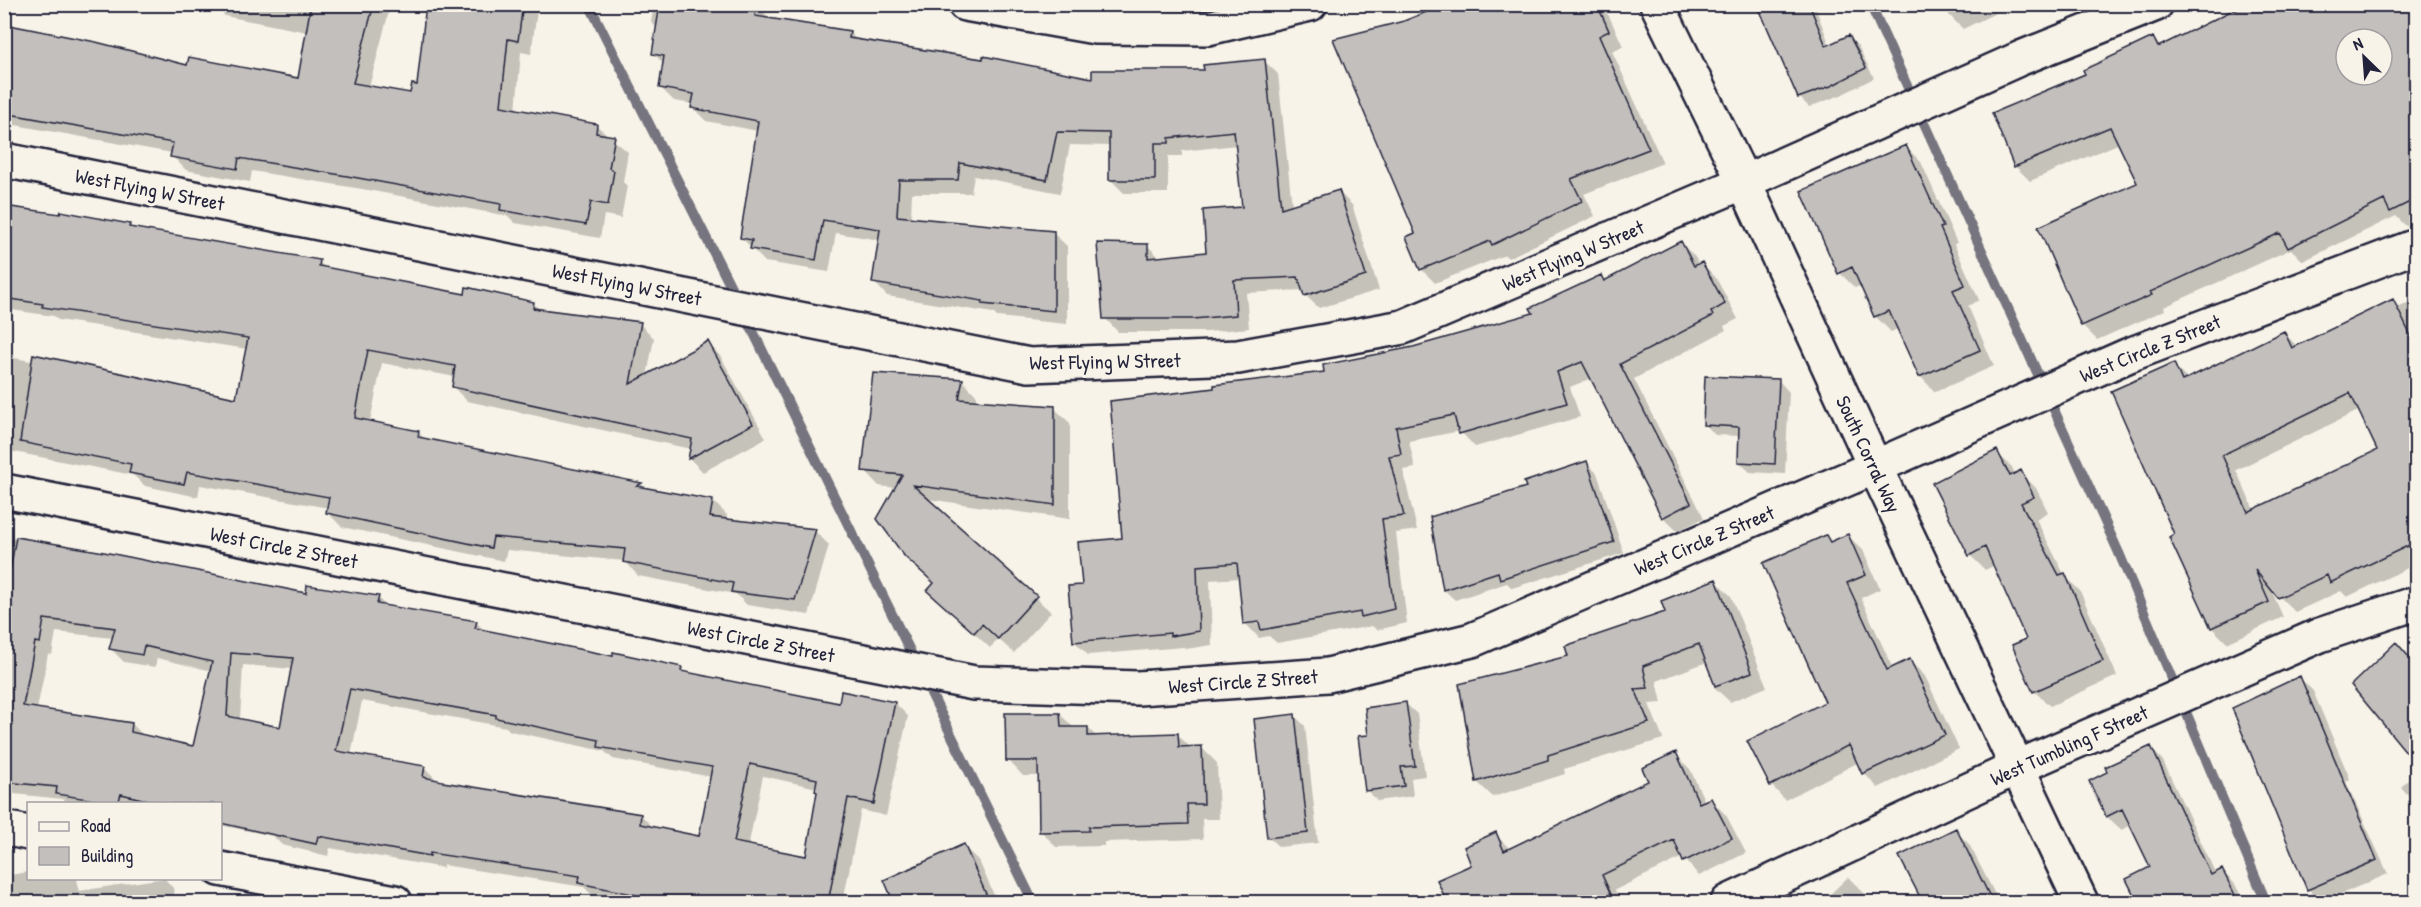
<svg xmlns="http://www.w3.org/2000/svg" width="2421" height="907" viewBox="0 0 2421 907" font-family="'Patrick Hand',sans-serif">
  <rect width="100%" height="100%" fill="#f7f3e8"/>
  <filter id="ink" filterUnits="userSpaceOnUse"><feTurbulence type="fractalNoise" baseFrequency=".0167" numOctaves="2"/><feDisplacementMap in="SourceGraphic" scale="12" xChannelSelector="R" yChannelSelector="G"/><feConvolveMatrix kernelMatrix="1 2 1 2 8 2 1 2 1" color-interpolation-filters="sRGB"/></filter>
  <g filter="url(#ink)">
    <path fill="#0003" fill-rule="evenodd" d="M178,4H391L369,87L412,95L419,87L427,4H538L531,54L521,52L516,111L597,126L628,152L623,182L627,186L621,218L604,215L600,238L515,223L508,216L362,189L252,171L250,182L186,170L172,156V153L4,123V25L188,67L299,80L307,32L225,16L221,12Z
      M654,4H753L757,5L770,19L849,32L858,41L1093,80L1206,71L1264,61L1278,74L1292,206L1338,191L1352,205L1379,290L1319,308L1305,295L1304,290L1246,293L1249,328L1207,332H1118L1105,318L1147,245L1161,259L1207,254L1244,208L1237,145L1182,151V156H1168V193H1124L1110,179L1111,146L1070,145L1060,193L974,176L971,193H912L911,219L1053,233L1067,246V324L997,317L993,313L887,296L874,282L880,240L836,233L829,272L765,262L741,237L758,131L706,121L693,108V104L674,101L660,87L664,64L653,53L658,29L651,22Z
      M1450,4H1598L1609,16L1623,46L1612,51L1663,163L1584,194L1595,216L1508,258L1505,255L1435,283L1421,269L1417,234L1405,22Z
      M1763,4H1814L1830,46L1849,37L1858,46L1874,78L1841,95L1809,107L1799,97Z
      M1944,4H2014L1963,29L1949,15Z
      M2274,4H2416V221L2406,226L2396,216L2303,261L2291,249L2164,307L2165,310L2097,340L2082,325L2139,184L2120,143L2030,181L2015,166L2087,75L2153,38L2161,47ZM2346,39H2382V75H2346Z
      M1906,147L1921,162L1957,243L1954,244L1979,300L1968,306L1994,366L1935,392L1920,376L1899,328L1891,332L1875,316L1862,285L1855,288L1840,273Z
      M4,208L129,225L133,229L319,262L327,269L466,296L533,303L541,311L640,324L654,338L647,376L708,343L721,357L766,438L703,472L689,458L691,449L467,401L453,387L455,377L382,363L370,422L418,432L426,440L641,484L646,489L713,501L727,515L726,520L815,531L829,545L809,615L747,605L736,594L638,576L625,561L507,550L504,561L342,527L328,513L329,508L200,485L198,497L145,486L133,475L4,450V356L237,400L247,349L58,320L54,316L4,309Z
      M1681,243L1695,257L1699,265L1702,263L1716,278L1738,319L1724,326L1726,330L1634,379L1704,518L1677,531L1663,517L1592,378L1570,387L1580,417L1475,447L1460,431L1409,441L1415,468L1403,470L1417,530L1396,533L1407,623L1377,630L1372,626L1277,643L1269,636L1259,638L1245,623L1240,578L1210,580L1212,645L1186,649L1184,647L1088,655L1074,641L1083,587L1124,539L1326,373L1535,314L1601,277L1605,282ZM1255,621L1267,622L1255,624Z
      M2416,299V564L2347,597L2341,591L2295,612L2270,587L2283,617L2227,643L2212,628L2171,537L2176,535L2173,365L2188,380L2284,333L2298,347L2393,301L2399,307ZM2360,410L2379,451L2254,510L2236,470Z
      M962,380L977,396L976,402L1054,408L1070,423V519L927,499L1051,612L1014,653L998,639L990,648L929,591L936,584L897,488L879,486L864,470Z
      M1779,381L1789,392L1785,474L1750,472L1739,462L1740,436L1715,435L1705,424Z
      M1996,452L2012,467L2015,475L2020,472L2036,488L2048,512L2036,519L2065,576L2080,591L2117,676L2050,706L2034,691L2028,640L1995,565L1985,570L1970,555Z
      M1586,463L1597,473L1624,553L1512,588L1507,583L1455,600L1444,590L1528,488Z
      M1826,536L1832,543L1848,536L1863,550L1880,589L1861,598L1893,669L1910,661L1925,676L1959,749L1878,788L1864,773L1859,762L1785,800L1771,785L1827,702Z
      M4,537L104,553L307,595L378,598L387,607L476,622L486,632L614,658L681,669L687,674L840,705L842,693L895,703L908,716L886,816L861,810L843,902H627L593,896L584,887L443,865V868L330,848L328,856L282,845L273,836L220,825V804H68L63,799L4,793ZM56,632L113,638L111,649L124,662L155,667L157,658L212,671L194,747L144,736L132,724L37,709L48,654L52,655ZM243,665L293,669L281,729L240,720ZM362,701L506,727L510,731L604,751L613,759L712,777L700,837L654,828L641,815L443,782L437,780L424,767L351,755ZM763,776L817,788L818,793L807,858L748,847Z
      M1716,581L1731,596L1767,687L1730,702L1714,687V680L1707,662L1657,681L1662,703L1649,704L1663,739L1564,769L1565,774L1493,797L1477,782L1461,686L1570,657L1667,613Z
      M2407,654L2413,661L2416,658V762L2353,685Z
      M2300,678L2313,691L2350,779L2346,782L2388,874L2322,902L2308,889Z
      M1406,704L1417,714L1425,776L1411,778L1413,796L1377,801L1367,790L1370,736Z
      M1060,714L1074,728H1088L1097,737L1178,735L1191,748H1202L1217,763L1219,819H1202L1203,839L1104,842V846L1056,847L1041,831L1040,776H1023L1008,760Z
      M1294,715L1305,726L1318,843L1279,847L1268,837Z
      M2150,747L2163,761L2216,874L2222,871L2235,884L2244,902H2139L2152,868L2131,825L2121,830L2107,817L2091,782Z
      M1675,754L1690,769L1705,802L1711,800L1726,815L1746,853L1699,876L1683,857L1615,890L1622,902H1449L1495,834L1511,850L1650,782Z
      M2416,772V804L2401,787Z
      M1955,830L1969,844L1999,902H1924Z
      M963,846L979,861L997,902H896Z
      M28,872V878H77L79,891L164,878L173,888L176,902H4V876Z
      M1848,877L1873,902H1822Z
      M1182,896L1188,902H1144Z"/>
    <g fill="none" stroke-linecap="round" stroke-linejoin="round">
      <path stroke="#76747f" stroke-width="10" d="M589,4L737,299
        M1870,4L2119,553L2266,902
        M744,313L917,665
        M924,679L1033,902"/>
    </g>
    <path fill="#c2bfbd" stroke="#22223b" stroke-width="1.5" fill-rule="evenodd" d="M311,4H374L353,83L410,93L412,84L417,85L426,4H523L518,41L508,39L501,106L597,124L596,133L615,136L609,168L614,171L608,205L591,202L586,225L500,210L501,204L347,176L239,158L237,169L170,157L173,143L4,113V24L96,42L187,65L189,57L298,78Z
      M660,4H757L755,16L850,31L849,38L983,59V56L1092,78V70H1204L1203,65L1265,59L1281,208L1339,190L1366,276L1304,296L1298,277L1234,280L1236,315L1193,319H1103L1097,243L1148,244V258L1206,252L1203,210L1242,207L1234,131L1169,138V143H1155V180H1109V133L1057,132L1047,180L960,163L958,180H899L897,216L1054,231V311L982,304L983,301L872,283L880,229L823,220L816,260L750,249L752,240L740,238L758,121L691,108L694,94L659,88L664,56L652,54Z
      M1446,4H1597L1609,31L1599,36L1649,149L1571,179L1582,201L1492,245L1490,241L1420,270L1406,237L1415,233L1333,39L1404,21Z
      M1757,4H1809L1826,46L1849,35L1866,68L1831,86L1798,98Z
      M2245,4H2416V199L2390,212L2384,200L2288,248L2280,233L2150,292L2152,295L2081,326L2038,227L2137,183L2110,127L2014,167L1992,113L2085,74L2083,70L2153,37L2158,47ZM2346,39H2382V75H2346Z
      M1906,145L1943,227L1940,228L1965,285L1953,290L1980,350L1919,377L1889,311L1874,317L1852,267L1838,274L1801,191Z
      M4,206L60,214L61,211L130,224L129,227L320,260L319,266L465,294L466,287L534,302L533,308L641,322L630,384L708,341L753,424L688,459L692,439L452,387L455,366L368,350L355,418L419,431L418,437L642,483L637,486L713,500L710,517L816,529L795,600L731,592L733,583L623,562L625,549L493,537L491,548L326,513L329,497L187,472L184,484L129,473L131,464L20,442L33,354L236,398L248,338L42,307L43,304L4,298Z
      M1681,241L1694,266L1702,262L1725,304L1711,312L1713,316L1620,364L1691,503L1662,518L1582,362L1557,372L1567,403L1459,434L1454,415L1396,427L1401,454L1389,456L1404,516L1382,519L1394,609L1361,617L1360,612L1261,630L1259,622L1243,624L1237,563L1197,566L1199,631L1170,636V633L1073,642L1068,586L1082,585L1078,542L1122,538L1110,401L1214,388V385L1324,372L1323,365L1413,347L1533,313L1530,308L1601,275L1604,281Z
      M2393,299L2416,347V542L2330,583L2327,575L2278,598L2255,570L2269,602L2211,628L2169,537L2174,534L2111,391L2174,363L2182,381L2284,331L2292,348ZM2350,393L2377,450L2248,512L2222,455Z
      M873,373L963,379L959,399L1055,406V505L913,485L1037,596L998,639L982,624L974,633L927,591L934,583L905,557L877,519L902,475L862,471Z
      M1705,376L1779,379L1775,464L1738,462L1739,427L1703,425Z
      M1997,450L2010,476L2021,470L2034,497L2021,503L2059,575L2065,573L2103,661L2033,692L2012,645L2026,639L1985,547L1969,556L1932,483Z
      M1587,461L1614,542L1500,579L1498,572L1443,590L1430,517L1526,487L1524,482Z
      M1848,534L1866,575L1847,583L1887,670L1910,659L1945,735L1862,774L1849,745L1770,786L1747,741L1825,702L1763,563L1826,535L1830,542Z
      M16,537L104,552L306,593L307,585L379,596L377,604L477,621L475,628L613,656V652L682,667L681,671L839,703L841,691L895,702L874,804L848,798L828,903H676L578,883L580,876L430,853V856L318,836L316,844L220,823V804H163L121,794L118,804L56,794L57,787L4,782V604ZM44,619L115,628L109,649L142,655L144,646L212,662L193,746L131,732L132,723L23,706L35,642L40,643ZM231,653L293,658L280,727L227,716ZM350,689L496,715V718L599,740L598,747L712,767L699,836L640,824L641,814L443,782V781L423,777L425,766L336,751ZM750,764L817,779L815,791L817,792L806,856L734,842Z
      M1716,579L1752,672L1715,686L1699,644L1643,666L1648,688L1635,689L1649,723L1548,755V760L1476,782L1459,684L1568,656L1565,646L1665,612L1661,601Z
      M2396,642L2416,665V764L2351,685Z
      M2300,676L2377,860L2307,890L2232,708Z
      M1406,702L1415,766L1401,767L1404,786L1365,791L1358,736L1368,735L1365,708Z
      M1005,713H1060L1061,727H1088V736L1178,733L1179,747L1202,746L1204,804H1187L1188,824L1089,827V831L1039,832L1038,761H1006Z
      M1295,714L1308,833L1267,838L1254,719Z
      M2151,746L2211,875L2222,869L2239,903H2138L2126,879L2150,867L2122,809L2106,817L2089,781L2107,772L2105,767Z
      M1676,752L1699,803L1711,798L1732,838L1683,862L1674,840L1602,875L1615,903H1447L1437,880L1471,865L1464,847L1496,832L1504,851L1648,781L1642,768Z
      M1956,828L1993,903H1923L1899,856Z
      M964,844L990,903H894L884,880Z"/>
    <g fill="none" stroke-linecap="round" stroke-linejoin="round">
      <defs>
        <path id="street" d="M965,4L1095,27L1208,28L1310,4
          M1657,4L1744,182L1875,467L2081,902
          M4,160L1029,365L1238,357L1403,327L1744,182L2021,58L2156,4
          M4,491L974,683L1138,688L1328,675L1472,640L1875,467L2129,355L2416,246
          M4,828L28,833
          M220,869L395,902
          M1728,902L2018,767L2320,635L2416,603"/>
      </defs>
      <use href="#street" stroke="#22223b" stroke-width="38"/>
      <use href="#street" stroke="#f7f3e8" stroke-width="33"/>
    </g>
  </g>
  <g text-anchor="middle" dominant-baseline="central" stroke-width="6" stroke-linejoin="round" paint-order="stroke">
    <g font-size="20" fill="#22223b" stroke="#f7f3e8">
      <text transform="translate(150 189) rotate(11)">West Flying W Street</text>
      <text transform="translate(1573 255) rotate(-23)">West Flying W Street</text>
      <text transform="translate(627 284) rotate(11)">West Flying W Street</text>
      <text transform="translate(2150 348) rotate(-22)">West Circle Z Street</text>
      <text transform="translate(1105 361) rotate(-1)">West Flying W Street</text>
      <text transform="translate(1869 454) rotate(65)">South Corral Way</text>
      <text transform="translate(1704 540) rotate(-23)">West Circle Z Street</text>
      <text transform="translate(284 547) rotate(11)">West Circle Z Street</text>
      <text transform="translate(761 641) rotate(11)">West Circle Z Street</text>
      <text transform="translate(1243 681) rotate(-4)">West Circle Z Street</text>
      <text transform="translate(2069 745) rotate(-24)">West Tumbling F Street</text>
    </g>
  </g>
  <rect width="2421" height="907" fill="none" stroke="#f7f3e8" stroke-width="24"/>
  <rect x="12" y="12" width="2397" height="883" fill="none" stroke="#22223b" stroke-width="2" filter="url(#ink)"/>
  <rect x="27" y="802" width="195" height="78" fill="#f7f3e8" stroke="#a29fa3" stroke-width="1.5"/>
  <rect x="39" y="822" width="30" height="9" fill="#f7f3e8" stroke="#a29fa3" stroke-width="1.5"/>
  <text x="81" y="832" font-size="18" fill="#22223b">Road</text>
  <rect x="39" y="847" width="30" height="18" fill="#c2bfbd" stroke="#a29fa3" stroke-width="1.5"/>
  <text x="81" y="862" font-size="18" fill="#22223b">Building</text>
  <g transform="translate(2364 57) rotate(335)"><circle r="28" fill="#f7f3e8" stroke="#a29fa3" stroke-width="1.5"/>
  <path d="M0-4.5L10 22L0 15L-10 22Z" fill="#22223b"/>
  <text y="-9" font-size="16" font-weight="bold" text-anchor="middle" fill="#22223b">N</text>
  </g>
</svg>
